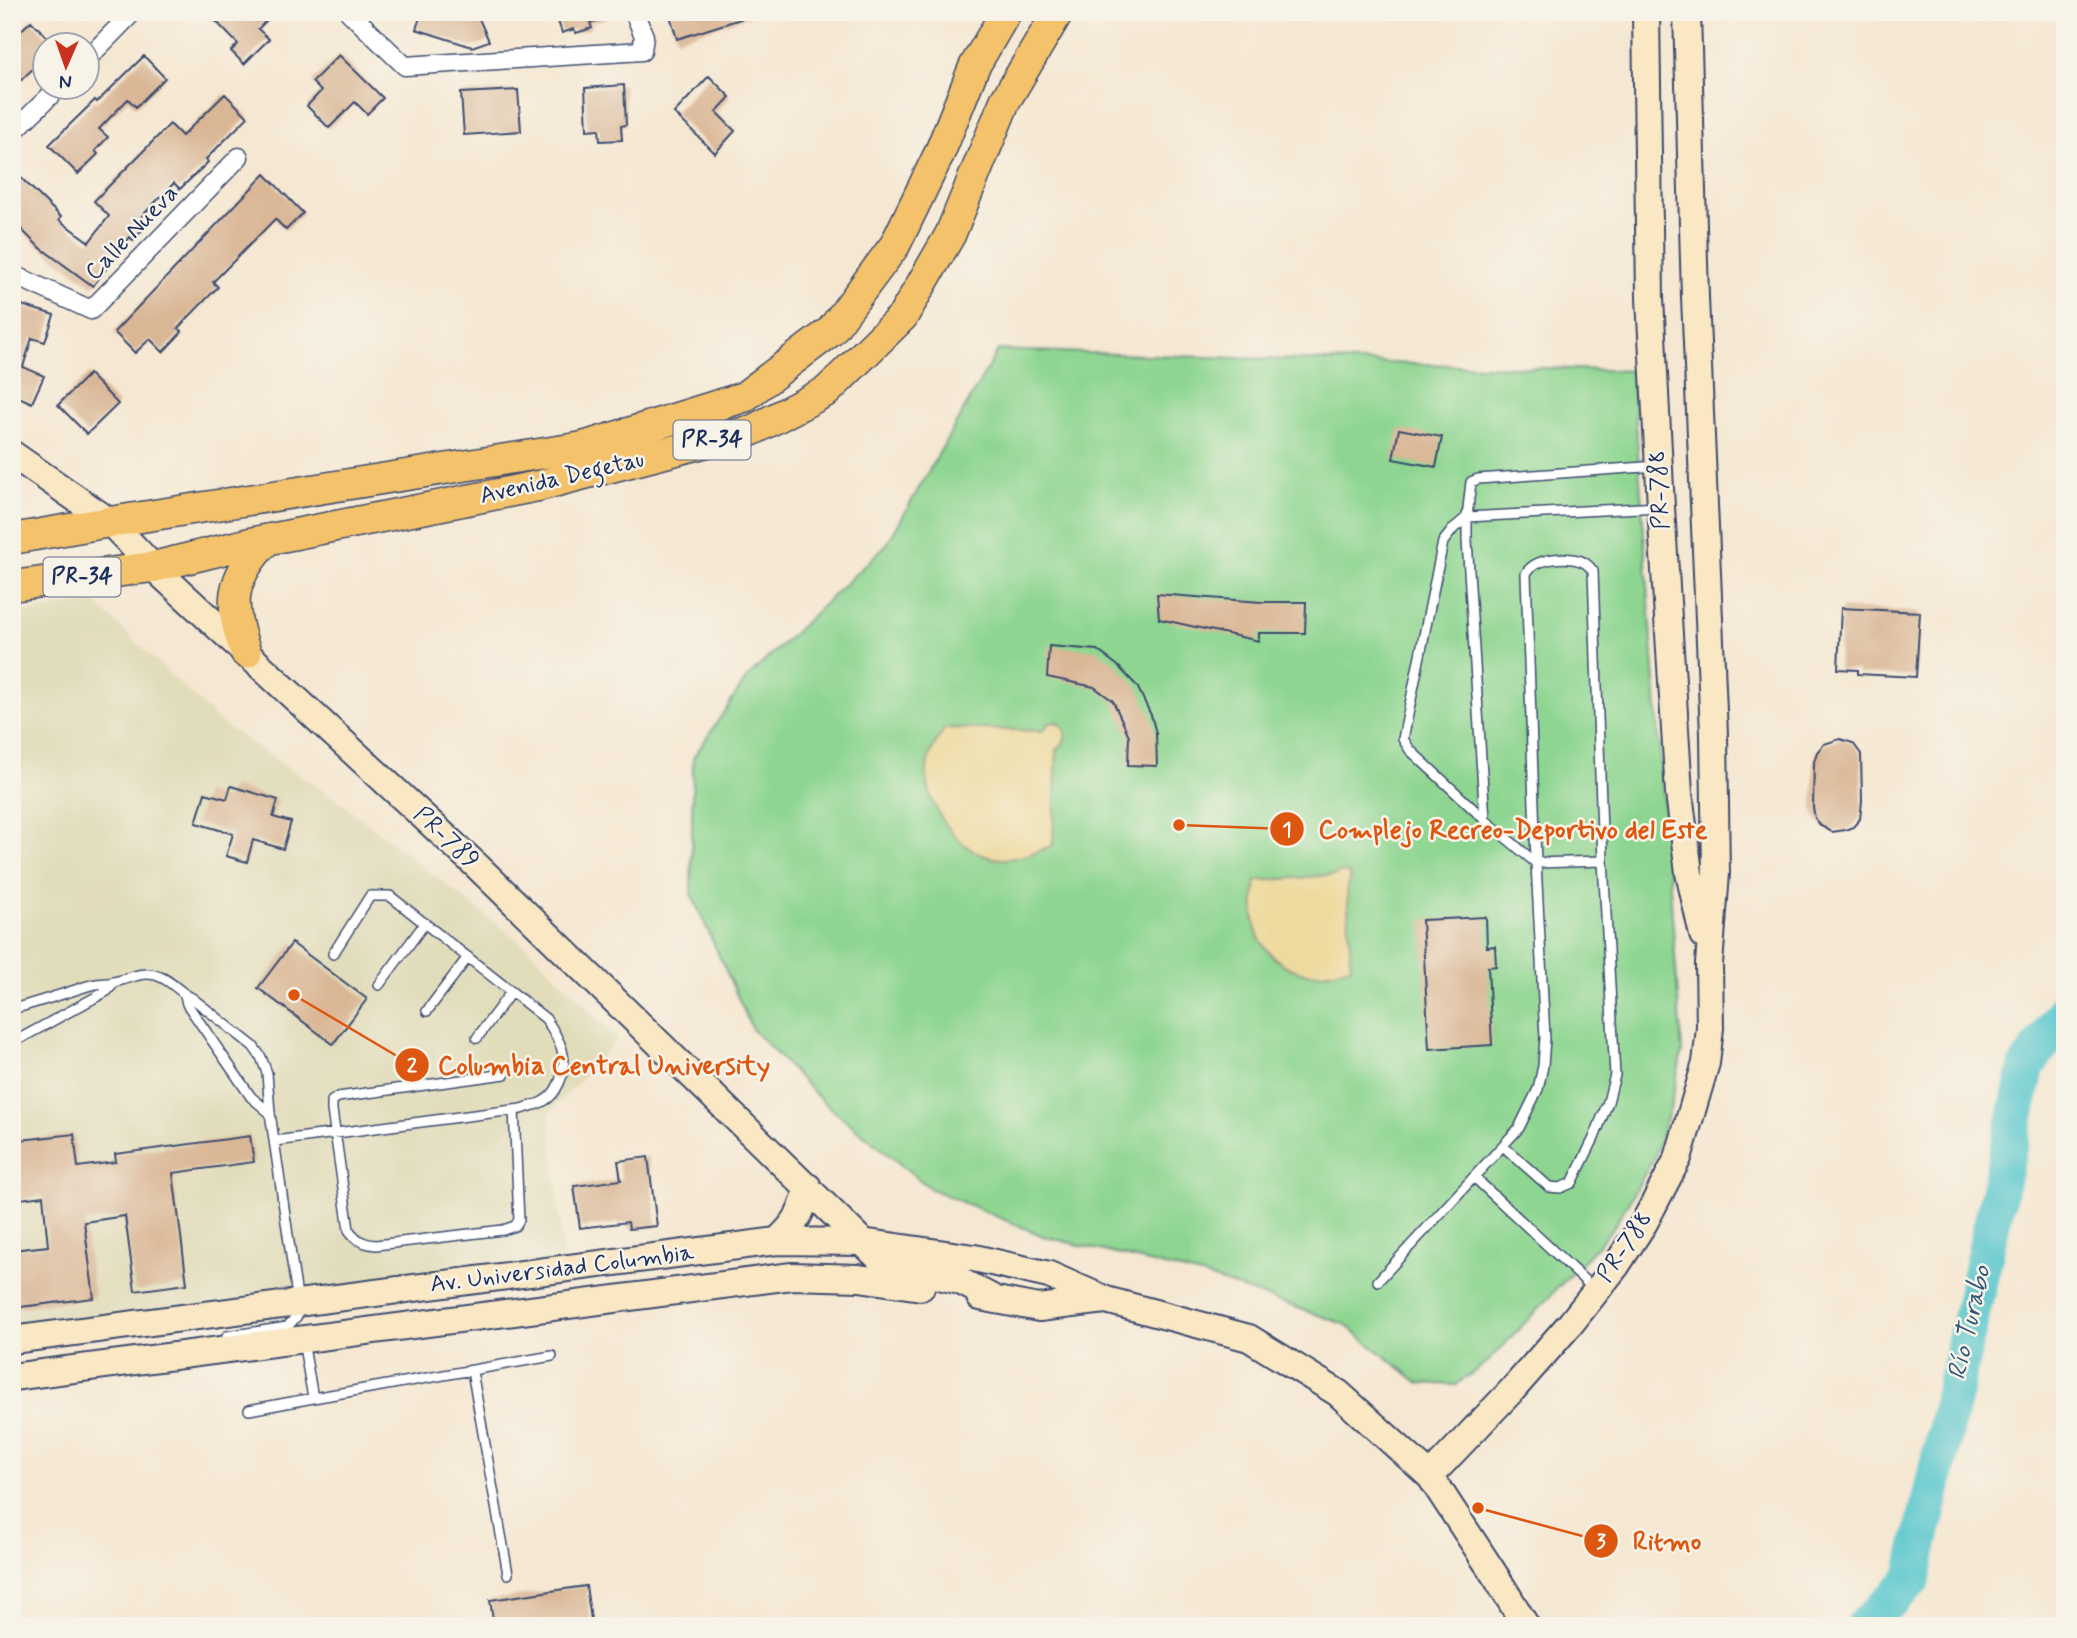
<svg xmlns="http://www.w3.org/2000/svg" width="2077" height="1638" viewBox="0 0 2077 1638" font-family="Mynerve,sans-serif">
  <rect width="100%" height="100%" fill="#f7f3e8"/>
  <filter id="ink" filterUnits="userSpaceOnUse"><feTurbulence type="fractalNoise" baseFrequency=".0143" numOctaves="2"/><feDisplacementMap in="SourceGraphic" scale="14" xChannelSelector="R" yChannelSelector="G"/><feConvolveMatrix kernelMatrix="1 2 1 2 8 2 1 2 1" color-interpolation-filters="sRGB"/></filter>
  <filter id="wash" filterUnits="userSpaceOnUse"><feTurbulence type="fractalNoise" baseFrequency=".00686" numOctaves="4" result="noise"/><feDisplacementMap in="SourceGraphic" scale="28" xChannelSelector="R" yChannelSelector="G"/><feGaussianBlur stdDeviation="1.57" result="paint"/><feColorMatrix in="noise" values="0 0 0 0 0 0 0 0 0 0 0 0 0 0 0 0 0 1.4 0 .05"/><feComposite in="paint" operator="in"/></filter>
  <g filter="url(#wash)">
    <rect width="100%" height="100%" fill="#f5e7d1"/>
    <path fill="#e1dcba" d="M93,601L222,724L339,801L531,951L618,1039L549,1114L564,1260L12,1332V614Z"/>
    <path fill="#8dd590" stroke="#548277" stroke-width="2" d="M998,350L1632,371L1682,1051L1671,1106L1654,1158L1612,1230L1490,1360L1456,1385L1419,1383L1344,1324L1205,1276L1043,1236L931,1189L823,1102L752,1029L691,893L693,758L747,678L887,544Z"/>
    <path fill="#eeda9e" stroke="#84847e" stroke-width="2" d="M1056,722C1069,729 1068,741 1057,749L1053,845C1037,852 1020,859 1001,859C960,858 924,806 927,767C929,752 937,740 945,728L1043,731L1049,723Z
      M1342,872L1348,873L1351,878L1347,886L1351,967C1337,970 1322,975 1308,973C1284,971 1263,952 1256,930C1252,914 1254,897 1256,881L1335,875Z"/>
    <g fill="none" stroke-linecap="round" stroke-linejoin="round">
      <path stroke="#5ac7cd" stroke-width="37" d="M1864,1626L1912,1580L2027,1066L2065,1011"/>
    </g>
    <g id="blocks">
      <path fill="#d9b694" d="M207,12H275L258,29L269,39L244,64L231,51L238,44Z
        M422,12H476L489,41L472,47L416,29Z
        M555,12H614V16L590,23L592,28L576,33L574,29L562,33Z
        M669,12H750V16L677,39Z
        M31,21L46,36V56L12,89V39Z
        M339,55L383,98L367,114L355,102L329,128L307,106L321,91L312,82Z
        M144,56L165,78L136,107L128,99L99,129L108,137L95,151L98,154L78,174L49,145L95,100L97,102Z
        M709,76L730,97L716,112L735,131L715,153L674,113Z
        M624,85L626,125L621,126L622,140L600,141L599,129L587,130L585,88Z
        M518,90L521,131L464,135L461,93Z
        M225,94L248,117L206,159L208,162L180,189L174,183L141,217L148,224L133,240L130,237L93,286L38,246L12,220V169L61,217L59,220L89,242L109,216L94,201L170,124L182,136Z
        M265,174L303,213L286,230L275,219L213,282L218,287L178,328L182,332L163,352L150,339L135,353L114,332Z
        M12,302L54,315L45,342L32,338L23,367L44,376L32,403L12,394Z
        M89,374L118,404L87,434L58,405Z
        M1399,429L1442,437L1436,467L1393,459Z
        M1157,594L1261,602H1306L1305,633H1259V641L1159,619Z
        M1841,608L1920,612L1916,677L1858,674V670L1838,669Z
        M1049,646L1097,650L1117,665L1137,686L1151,715L1156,733L1157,766L1128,765L1129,736L1113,701L1094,687L1047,677Z
        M1840,739L1853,743L1861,754L1862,801L1860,819L1853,827L1845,830L1832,832L1821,826L1815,818L1813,808L1814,762L1817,752L1824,744Z
        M231,786L278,800L273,817L291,822L283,849L253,840L247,862L226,856L233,834L196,823L205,793L227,799Z
        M1486,917L1487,947L1495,946L1496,966L1488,967L1492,1045L1429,1049L1422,920Z
        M292,943L367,999L333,1044L258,988Z
        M74,1134L78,1167L116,1162L115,1154L250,1136L254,1162L173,1173L187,1284L135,1291L125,1216L84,1222L94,1298L12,1308V1250L48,1246L43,1196L12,1200V1141Z
        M648,1157L657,1226L629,1229L628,1222L580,1228L574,1186L621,1180L618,1161Z
        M586,1586L592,1626H494L490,1600Z"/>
    </g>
  </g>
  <g filter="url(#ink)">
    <use href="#blocks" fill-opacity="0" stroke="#3c4b6f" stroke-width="2"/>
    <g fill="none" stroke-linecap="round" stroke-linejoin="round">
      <defs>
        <path id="lane" d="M1485,820L1467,540V517L1471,482L1478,479L1658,466
          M379,985L425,923
          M185,995L187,1004L251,1097L270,1113
          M12,1009C39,1002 65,993 91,985C98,983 106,984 113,982C128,980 139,971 155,975C171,979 178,992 192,998L253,1046L261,1057L267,1073L270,1113L298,1303L297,1316L288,1326L281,1328L227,1336
          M427,1011L468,957
          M477,1038L511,992
          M12,1043L107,991L115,982
          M505,1074L338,1097L332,1101V1110L349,1230C356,1240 363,1244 376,1245L503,1230L515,1226L519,1220L514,1110
          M275,1141L521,1109C528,1107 536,1105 542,1102C552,1097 556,1090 560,1081C570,1057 559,1039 546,1019L390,896H370L333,954
          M1503,1146L1549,1187L1560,1188L1572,1183L1594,1138L1608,1102L1615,1075L1603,861
          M1474,1177L1595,1290
          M1378,1281L1519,1128L1538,1089L1543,1066L1545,1038L1536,863L1526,574C1533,558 1570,554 1585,563C1588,565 1591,568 1593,571L1603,861L1536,863L1485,820L1410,750L1403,739L1443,542L1454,528L1467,517L1659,507
          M472,1371L508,1574
          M313,1398L552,1356
          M249,1410L313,1398L303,1341"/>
        <path id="street" d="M349,12L405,66L642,51L644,36L634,12
          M88,58L133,12
          M12,133L58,88
          M12,274L91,310L239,157"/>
        <path id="secondary" d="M1646,12L1650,298L1661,507L1679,793L1689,873L1703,935
          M12,454L110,522L153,567L477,866L877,1256L893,1265L960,1281L996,1300
          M777,1241C796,1224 803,1211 808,1187
          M980,1297L1039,1308L1105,1300
          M12,1340L777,1241L862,1242L974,1258L1049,1275L1106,1300L1249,1338L1338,1393L1430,1476L1498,1580L1526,1626
          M12,1377L792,1276L859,1278L921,1287
          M1430,1476L1513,1389L1571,1323L1616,1266L1644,1223L1678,1158L1706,1063L1710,1028L1709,964L1716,873L1714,734L1695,297L1687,12"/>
        <path id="primary" d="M12,539L110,522L583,447L744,397L831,331L895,245L940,152L974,67L1006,12
          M12,586L153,567L250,543L538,486L753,430L827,391L903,316L950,235L1005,101L1058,12
          M246,653C228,603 229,580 267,540"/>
      </defs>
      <use href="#lane" stroke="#3c4b6f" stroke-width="12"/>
      <use href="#street" stroke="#3c4b6f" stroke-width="21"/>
      <use href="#secondary" stroke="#3c4b6f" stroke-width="30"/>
      <use href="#primary" stroke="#3c4b6f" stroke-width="33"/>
      <use href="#lane" stroke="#fff" stroke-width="9"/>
      <use href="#street" stroke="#fff" stroke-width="18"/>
      <use href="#secondary" stroke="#fae7c3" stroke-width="26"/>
      <use href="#primary" stroke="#f3c26a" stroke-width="30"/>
    </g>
  </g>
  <g text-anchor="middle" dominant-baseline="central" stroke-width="5" stroke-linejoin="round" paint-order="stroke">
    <g fill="#f7f3e8" stroke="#5d6a87" stroke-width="2">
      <rect x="673.5" y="420.5" width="77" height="39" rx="5"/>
      <rect x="43.5" y="557.5" width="77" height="39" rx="5"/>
    </g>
    <g font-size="23" font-weight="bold" fill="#1b2f5e">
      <text x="712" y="440">PR-34</text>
      <text x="82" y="577">PR-34</text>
    </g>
    <g font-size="24" fill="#1b2f5e" stroke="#f7f3e8">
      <text transform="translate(132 233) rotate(-46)">Calle Nueva</text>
      <text transform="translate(562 478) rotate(-13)">Avenida Degetau</text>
      <text transform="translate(1660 490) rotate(-93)">PR-788</text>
      <text transform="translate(446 838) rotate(43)">PR-789</text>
      <text transform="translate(1625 1247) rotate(-56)">PR-788</text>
      <text transform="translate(562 1269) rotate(-7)">Av. Universidad Columbia</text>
    </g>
    <g font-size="26" font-style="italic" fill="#2b557a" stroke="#f7f3e8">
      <text transform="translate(1970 1323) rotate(-77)">Río Turabo</text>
    </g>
  </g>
  <path fill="none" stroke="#de5710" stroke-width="2.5" d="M1179 825L1287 829M294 995L412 1065M1478 1508L1601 1541"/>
  <g fill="#de5710" stroke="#f7f3e8" stroke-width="2.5">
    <circle cx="1179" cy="825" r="7"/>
    <circle cx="294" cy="995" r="7"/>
    <circle cx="1478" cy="1508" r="7"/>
    <circle cx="1287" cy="829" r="18"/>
    <circle cx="412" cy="1065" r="18"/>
    <circle cx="1601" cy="1541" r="18"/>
  </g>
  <g font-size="21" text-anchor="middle" font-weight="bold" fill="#fff">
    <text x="1287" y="836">1</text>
    <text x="412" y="1072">2</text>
    <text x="1601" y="1548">3</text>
  </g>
  <g font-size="26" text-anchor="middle" font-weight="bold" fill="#de5710" stroke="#f7f3e8" stroke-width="5" stroke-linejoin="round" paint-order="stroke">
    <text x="1513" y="838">Complejo Recreo-Deportivo del Este</text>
    <text x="604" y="1074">Columbia Central University</text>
    <text x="1667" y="1550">Ritmo</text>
  </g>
  <rect width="2077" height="1638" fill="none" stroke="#f7f3e8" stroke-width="42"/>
  <g transform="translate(66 66) rotate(182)"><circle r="33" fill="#f7f3e8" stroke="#9fa5b1" stroke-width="2"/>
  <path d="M0-5L12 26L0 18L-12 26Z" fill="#c8321e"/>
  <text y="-10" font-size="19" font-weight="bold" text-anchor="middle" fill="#1b2f5e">N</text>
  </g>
</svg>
